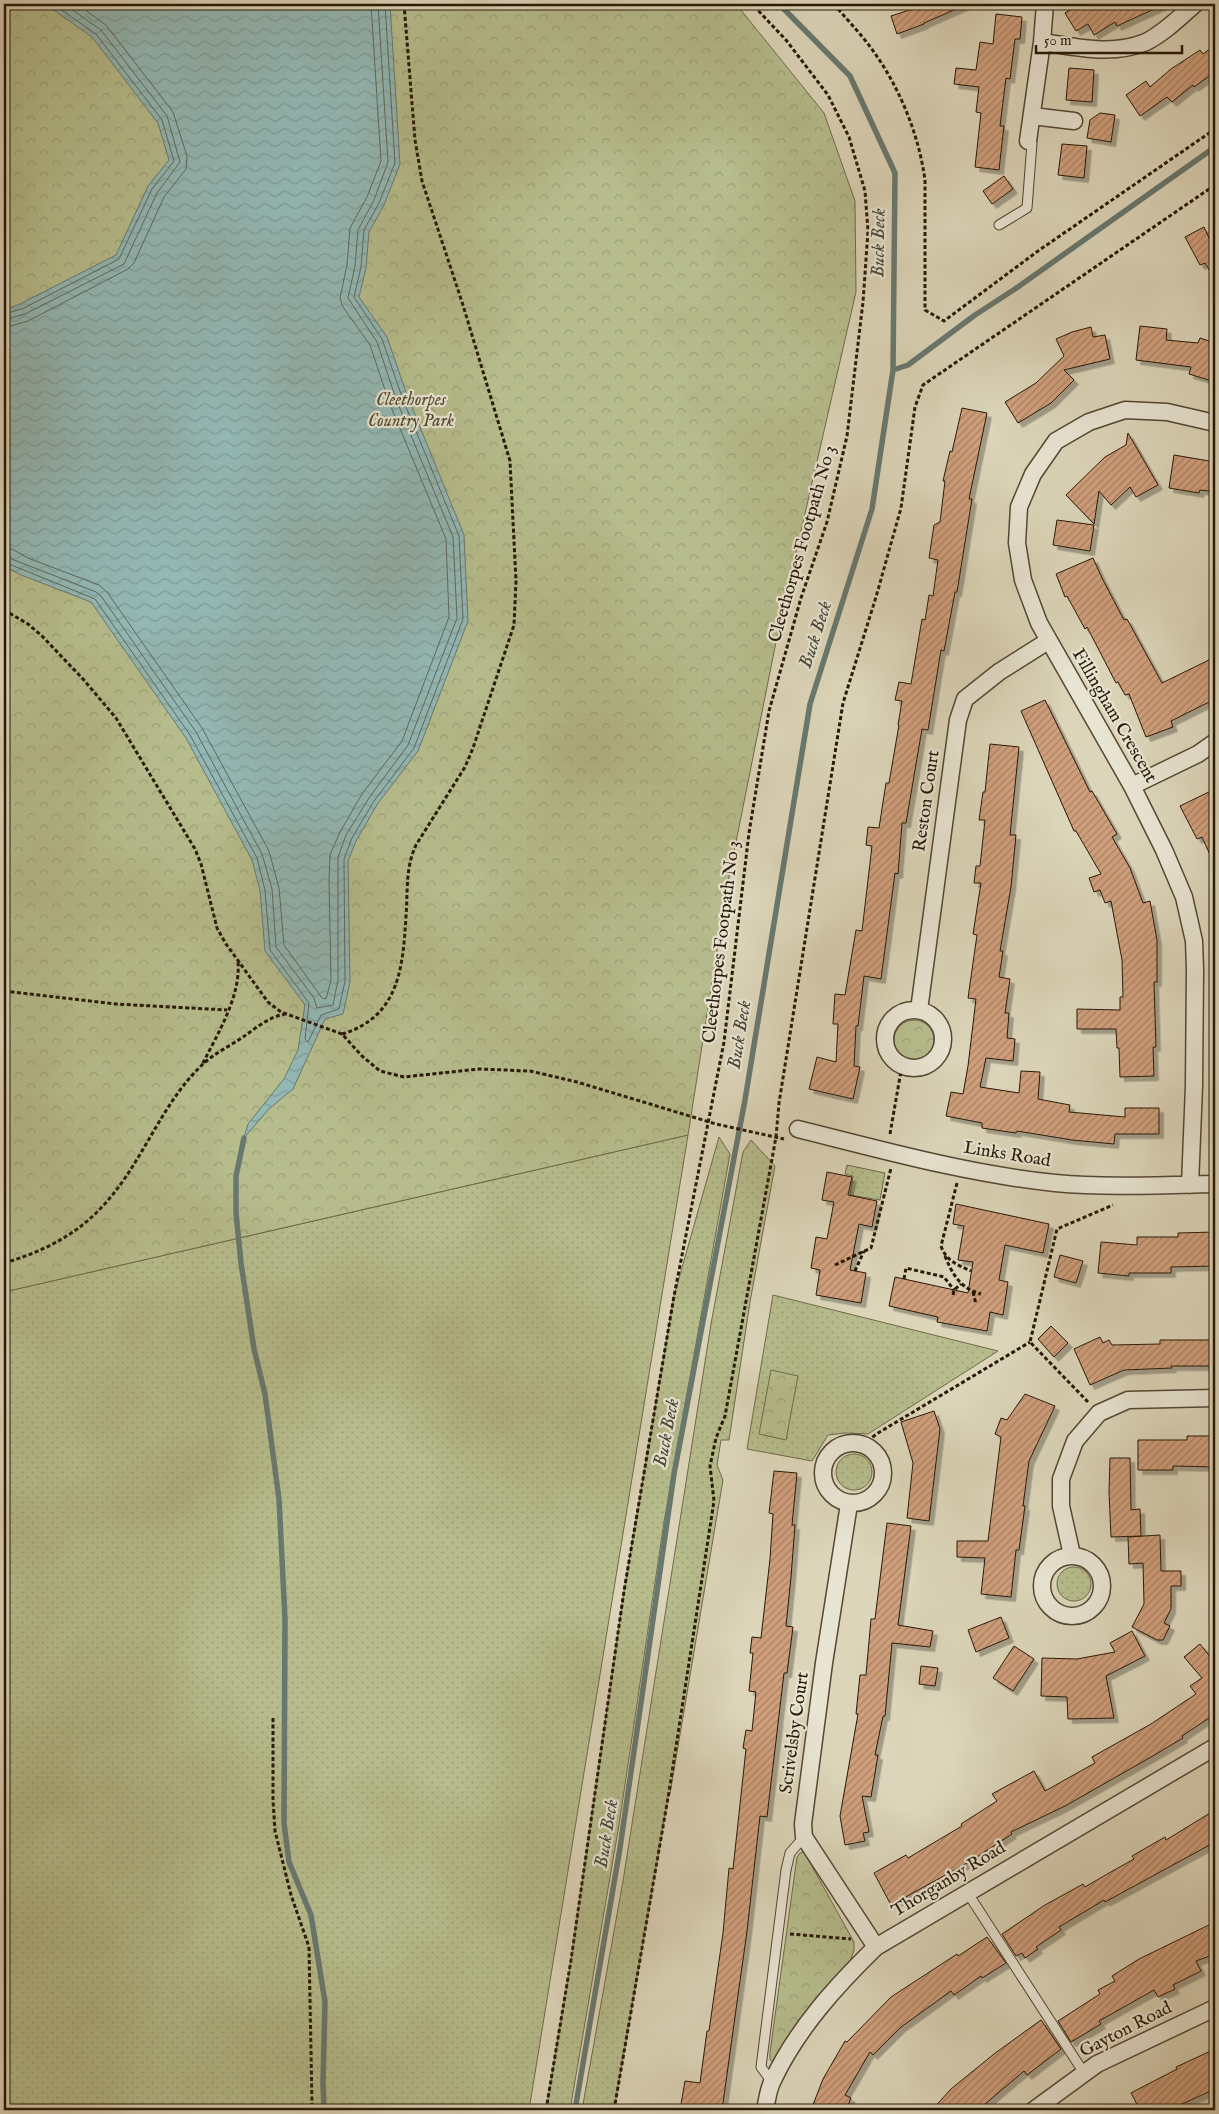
<svg xmlns="http://www.w3.org/2000/svg" width="1219" height="2114" viewBox="0 0 1219 2114" font-family="'IM FELL English',serif">
  <defs>
    <pattern id="grass-dots" width="8" height="8" patternUnits="userSpaceOnUse" patternTransform="scale(1.25)"><rect width="8" height="8" fill="#b6bc8c"/><path d="M2 2h.1M6 6h.1" fill="none" stroke="#9ca177" stroke-width="1.8" stroke-linecap="round"/></pattern>
    <pattern id="forest-crowns" width="20" height="18" patternUnits="userSpaceOnUse" patternTransform="scale(1.25)"><rect width="20" height="18" fill="#b6bc8c"/><path d="M2 6a3 3 0 1 1 6 0M12 15a3 3 0 1 1 6 0" fill="none" stroke="#9ca177"/></pattern>
    <pattern id="water-waves" width="16" height="10" patternUnits="userSpaceOnUse" patternTransform="scale(1.25)"><rect width="16" height="10" fill="#93b8b5"/><path d="M0 5q4-4 8 0t8 0" fill="none" stroke="#7f9d9a"/></pattern>
    <pattern id="building-hatch" width="6" height="6" patternUnits="userSpaceOnUse" patternTransform="scale(1.25)"><rect width="6" height="6" fill="#d09f7c"/><path d="M-1 1l2-2M0 6l6-6M5 7l2-2" fill="none" stroke="#a98164"/></pattern>
    <filter id="shadow"><feDropShadow dx="4.5" dy="4.5" stdDeviation="0" flood-color="#0004"/></filter>
  </defs>
  <rect width="100%" height="100%" fill="#dcd5b9"/>
  <filter id="stains"><feTurbulence type="fractalNoise" baseFrequency=".004" numOctaves="4"/><feColorMatrix values="0 0 0 0 .2 0 0 0 0 .09 0 0 0 0 .02 0 0 0 .5 -.17"/></filter>
  <radialGradient id="worn" r=".72"><stop offset=".6" stop-color="#630" stop-opacity="0"/><stop offset="1" stop-color="#630" stop-opacity=".3"/></radialGradient>
  <path fill="url(#grass-dots)" stroke="#6e6a49" d="M688,1135L529,2110H4V1292Z
    M719,1137L730,1154L664,1522L619,1825L570,2110H546L571,1960L624,1591L674,1296Z
    M751,1140L775,1166L750,1302L729,1440H721L717,1465L723,1480L670,1794L669,1792L614,2110H582L623,1881L711,1324L743,1152Z
    M847,1165L885,1173L880,1200L850,1195L853,1176L845,1174Z
    M773,1295L998,1351L868,1434L845,1433L828,1435L812,1461L747,1449Z
    M836 1472a18 18 0 1 1 36 0a18 18 0 1 1-36 0Z
    M1057 1584a17 17 0 1 1 34 0a17 17 0 1 1-34 0Z"/>
  <path fill="url(#forest-crowns)" stroke="#6e6a49" d="M4,4H736L824,113L855,201L856,292L780,622L727,887L688,1135L4,1292Z
    M894 1040a20 20 0 1 1 40 0a20 20 0 1 1-40 0Z
    M771,1370L798,1376L786,1440L759,1434Z
    M804,1852L854,1942V1950L851,1959L806,2012L774,2063L770,2060V2052L797,1857L800,1853Z"/>
  <path fill="url(#water-waves)" stroke="#68786f" d="M45,4H390L400,164L384,205L369,232L366,268L359,297L387,337L407,395L464,535L468,621L418,751L378,803L356,841L348,861L350,982L343,1014L325,1019L293,1089L269,1109L244,1138L248,1124L284,1079L298,1050L305,1005L265,951L260,890L252,860L186,738L91,602L21,575L4,566V310L20,304L116,255L148,186L169,160L158,123L92,37Z"/>
  <g fill="none" stroke-linecap="round" stroke-linejoin="round">
    <path stroke="#5d685e" stroke-width="1" d="M4,314L22,309L119,259L152,189L174,161L162,120L96,34L53,4
      M4,320L25,314L124,264L157,193L180,162L167,116L101,30L64,4
      M4,328L28,321L128,269L134,263L164,197L186,169L187,156L173,112L106,25L77,4
      M4,548L12,549L28,558L99,585L107,592L202,728L269,851L279,888L284,945L322,998L326,999L331,980L329,881L330,855L340,832L362,794L402,741L449,617L446,539L389,402L370,345L343,307L340,298L347,265L350,228L367,197L381,161L371,4
      M4,556L96,592L101,596L196,732L262,854L272,889L276,947L314,998L317,1008L333,1005L338,980V857L346,835L369,798L408,745L457,618L453,537L396,399L377,342L348,298L355,266L358,230L374,200L388,162L378,4
      M4,562L95,599L190,735L257,858L265,890L270,950L309,1003L305,1039L308,1042L321,1015L339,1009L345,981L344,859L352,838L374,801L414,748L463,619L459,536L402,397L382,339L354,297L361,267L364,230L379,203L395,163L385,4"/>
    <path stroke="#68786f" stroke-width="5.5" d="M893,370L908,365L975,315L1015,289L1215,147
      M244,1138L236,1176V1213L241,1263L254,1349L265,1394L279,1499L285,1619L284,1823L289,1862L311,1915L325,2002L323,2083L324,2110
      M575,2110L620,1848L674,1474L745,1100L810,704L872,509L893,370L895,173L850,76L779,4"/>
  </g>
  <path fill="url(#building-hatch)" stroke="#271806" filter="url(#shadow)" d="M928,4H968L924,23V24L897,34L891,16Z
    M1080,4H1165L1117,26L1115,22L1094,35L1088,24L1076,31L1065,13Z
    M996,14L1022,17L1020,39H1015L1010,79L1006,78L1000,126H1004L999,170L975,167L981,113L976,112L979,87L954,84L956,68L976,70L980,42L993,44Z
    M1215,45V72L1194,87L1193,85L1172,102L1167,97L1140,116L1126,95L1146,81L1150,87L1171,69L1200,50L1203,54Z
    M1069,68L1094,70L1092,102L1066,100Z
    M1100,113L1115,115L1111,142L1087,138L1090,120Z
    M1062,144L1087,146L1084,178L1058,175Z
    M1004,176L1013,189L992,204L983,191Z
    M1204,227L1215,251V279L1205,263L1200,265L1185,237Z
    M1140,326L1167,329L1166,340L1198,343L1200,338L1215,343V382L1189,374L1191,367L1136,360Z
    M1091,327L1093,337L1105,335L1110,359L1064,370L1074,380L1051,403L1018,423L1005,402L1036,383L1064,356L1056,339L1072,332Z
    M962,408L987,413L969,499H972L957,592H955L944,651L941,650L928,730L922,729L906,823H902L898,874L895,873L881,979L864,976L858,1026H856L854,1066L860,1067L853,1099L809,1089L817,1057L836,1062L838,1024H833L835,994L845,995L856,930L862,931L872,846L866,845L868,827L879,828L886,783H889L899,725H898L902,701L895,700L899,682L911,684L922,619L925,620L929,595L933,596L938,560L929,558L934,525L940,522L945,481H943L950,451L952,452Z
    M1128,433L1158,485L1136,497L1130,487L1111,505L1099,491L1094,524L1066,495L1105,457L1126,445Z
    M1174,455L1215,462L1210,491L1200,490L1199,493L1169,488Z
    M1057,520L1094,525L1090,551L1053,545Z
    M1093,558L1102,578L1124,620L1127,619L1162,683L1215,657V699L1171,721L1173,727L1146,737L1129,694L1125,695L1118,682L1116,683L1087,627L1085,629L1067,596L1065,597L1056,574Z
    M1045,700L1090,792L1092,791L1117,834L1112,837L1130,868L1143,903L1150,901L1157,940V982H1154L1156,1047H1153L1154,1076L1120,1077L1119,1048H1117L1116,1029H1077V1009L1120,1010V997H1123L1122,960L1111,901L1105,903L1100,890L1094,892L1089,878L1101,874L1076,831H1074L1021,711Z
    M990,744L1019,747L1010,835H1016L1011,887L1000,951H1003L999,977L1010,979L1005,1013H1009L1007,1038L1015,1039L1013,1061L986,1058L980,1087L1019,1093L1021,1071L1040,1072L1038,1099L1070,1105L1069,1112L1125,1117V1108H1159V1134H1115L1114,1144L1072,1140L1017,1131L1016,1133L982,1128V1123L946,1116L951,1092L963,1094L968,1066L976,999L968,998L977,935L973,934L981,883H974L976,866H980L985,820H979L983,792H985Z
    M1215,789V866L1202,837L1197,839L1180,806Z
    M827,1172L852,1177L848,1195L877,1201L872,1227L859,1224L850,1270L866,1273L861,1303L816,1295L820,1270L811,1268L816,1237L827,1239L834,1202L822,1200Z
    M956,1204L1049,1224L1043,1253L1005,1245L999,1280L1008,1282L1003,1315L990,1312L987,1331L937,1322L938,1317L889,1306L895,1277L968,1293L973,1262L958,1260L964,1226L953,1224Z
    M1215,1232V1266L1171,1267V1273H1129V1276L1098,1273L1101,1242L1137,1245V1237H1178V1233Z
    M1060,1255L1083,1261L1076,1283L1054,1277Z
    M1051,1326L1068,1343L1054,1357L1038,1339Z
    M1100,1337L1103,1343L1109,1340L1112,1345L1160,1344V1340H1215V1366H1171L1172,1368L1124,1370L1090,1385L1074,1349Z
    M1025,1394L1055,1406L1029,1461L1023,1506H1025L1019,1550H1016L1011,1597L981,1594L985,1558L957,1557V1541H988L1001,1437L995,1434L1001,1418L1007,1420Z
    M934,1411L940,1429L929,1521L907,1518L913,1463L901,1422Z
    M1187,1436H1215V1467L1173,1466V1470H1138V1440H1187Z
    M1110,1458H1130L1131,1510L1140,1509L1141,1536L1111,1537L1109,1492Z
    M774,1471L797,1473L792,1525H795L791,1577L786,1626L793,1627L787,1673H784L767,1817L760,1816L747,1931L722,2110H680L685,2081L700,2083L707,2031H709L723,1933L729,1868L733,1869L746,1749L743,1748L746,1730L752,1731L756,1692L749,1691L753,1653H750L752,1637L761,1638L770,1559L773,1514L769,1513Z
    M887,1523L911,1526L898,1625L933,1631L930,1647L892,1643L885,1716H883L875,1755H878L871,1797L862,1796L869,1832L863,1833L865,1841L845,1845L840,1816L858,1714H856L860,1675H866L871,1619H875Z
    M1160,1535L1161,1571H1181V1586H1171V1609L1164,1623L1170,1626L1163,1640H1157L1132,1627L1144,1604L1143,1563L1129,1564L1128,1537Z
    M1001,1617L1009,1638L976,1652L968,1630Z
    M1132,1631L1145,1656L1106,1676L1114,1718L1068,1719L1067,1697L1041,1696L1042,1658L1077,1659L1115,1652L1110,1643Z
    M1200,1644L1215,1663V1714L1182,1736L1183,1738L1151,1757L1065,1806L1011,1832L1012,1834L969,1862L891,1905L874,1873L906,1855L908,1858L962,1826L961,1824L997,1801L992,1794L1034,1771L1045,1791L1095,1763L1092,1757L1151,1724L1196,1694L1190,1686L1202,1678L1184,1657Z
    M1014,1646L1034,1659L1013,1691L993,1678Z
    M921,1666L938,1668L935,1686L919,1684Z
    M1215,1810V1842L1105,1902L1104,1900L1059,1927L1061,1930L1036,1947L1038,1949L1025,1958L1022,1953L1016,1956L1002,1934L1045,1905L1083,1884L1085,1887L1109,1873L1134,1859L1132,1856L1165,1837L1166,1840Z
    M1215,1922V1954L1196,1961L1201,1971L1173,1985L1175,1989L1158,1997L1154,1990L1099,2021L1101,2024L1071,2042L1058,2021L1100,1994L1098,1990L1115,1981L1112,1976L1139,1959Z
    M987,1937L1006,1963L982,1978L981,1976L954,1995L951,1991L901,2027L873,2055L870,2052L845,2095L851,2098L846,2110H811L823,2079L845,2041L847,2042L891,1997L957,1954L958,1956Z
    M1041,2020L1061,2049L1027,2075L1024,2071L978,2110H932L951,2089L994,2054Z
    M1215,2049V2089L1182,2104L1186,2110H1140L1131,2093L1177,2069L1176,2067Z"/>
  <g fill="none" stroke-linecap="round" stroke-linejoin="round">
    <defs>
      <path id="lane" d="M999,225L1027,208L1032,143L1028,141
        M967,1892L1084,2073
        M772,2082L761,2067L786,1870L790,1853L804,1837"/>
      <path id="street" d="M1042,42C1076,47 1112,56 1146,42C1164,33 1180,17 1195,4
        M1032,116L1074,121
        M1028,141L1042,42L1045,4
        M1132,786L1198,754L1215,742
        M919,1010L958,720L965,699L999,672L1048,641
        M885 1039a29 29 0 1 1 58 0a29 29 0 1 1-58 0Z
        M798,1129C882,1150 968,1174 1055,1183C1108,1188 1162,1185 1215,1184
        M1190,1185L1194,1086L1195,969L1194,941L1184,897L1164,850L1132,786L1039,623L1023,580L1017,543L1019,507L1033,474L1056,441L1089,422L1125,410L1167,412L1215,423
        M823 1473a30 30 0 1 1 60 0a30 30 0 1 1-60 0Z
        M849,1504L824,1663L803,1824L804,1837L876,1947
        M1072,1555L1061,1506V1479L1075,1441L1099,1413L1128,1400L1215,1398
        M1042 1586a30 30 0 1 1 60 0a30 30 0 1 1-60 0Z
        M765,2110C767,2101 768,2089 773,2080C797,2029 836,1986 876,1947L1215,1747
        M1034,2110L1097,2064L1215,2008"/>
    </defs>
    <use href="#lane" stroke="#544733" stroke-width="11"/>
    <use href="#street" stroke="#544733" stroke-width="19"/>
    <path stroke="#271806" stroke-width="3" stroke-dasharray="4 2.5" stroke-linecap="butt" d="M834,4C848,21 864,37 876,55C901,91 919,136 925,180V310L944,321L1038,251L1215,129
      M4,610L28,624L42,636L83,679L116,718L195,849L201,864L217,928L226,944L268,1002L281,1012L342,1034L362,1056L380,1071L404,1077L479,1069L530,1071L577,1082L716,1124L784,1139
      M4,991L116,1004L227,1010
      M342,1034C399,1017 403,968 406,916C408,891 405,869 416,845L465,767L473,748L514,625L516,581L510,461L462,302L422,181L415,140L404,4
      M203,1063C218,1033 241,996 238,961
      M890,1134L902,1065
      M957,1183L941,1246C946,1261 958,1265 971,1271
      M945,1256C952,1274 961,1289 981,1294
      M4,1263C39,1253 73,1237 99,1210C141,1168 159,1106 202,1065C213,1054 230,1046 243,1037C256,1028 270,1016 286,1014
      M835,1265L871,1248L891,1168
      M855,1271L864,1251
      M904,1279L906,1268L944,1277L954,1290
      M973,1292L976,1304
      M953,1295L954,1290L961,1284
      M1088,1402L1030,1342L1057,1229L1113,1205
      M862,1445L878,1433L1030,1342
      M273,1718V1800L275,1831L291,1895L309,1947L312,2105L317,2109L351,2105
      M790,1934L851,1939
      M546,2110L571,1960L624,1591L674,1296L724,1042L749,833L769,711L801,598L827,522L847,436L863,302L868,231L865,191L849,137L828,95L786,40L752,4
      M614,2110L669,1792L714,1501L710,1466L716,1438L725,1416L776,1137L779,1103L843,703L876,597L901,508L915,407L923,385L1215,185"/>
    <use href="#lane" stroke="#e8e4d2" stroke-width="9"/>
    <use href="#street" stroke="#e8e4d2" stroke-width="16"/>
  </g>
  <g text-anchor="middle" dominant-baseline="central" stroke-width="4.5" stroke-linejoin="round" paint-order="stroke">
    <g font-size="18" font-style="italic" fill="#52492e" stroke="#e8e4d2">
      <text x="411" y="400">Cleethorpes<tspan x="411" dy="21">Country Park</tspan></text>
    </g>
    <g font-size="18" fill="#271806" stroke="#e8e4d2">
      <text transform="translate(803 544) rotate(-74)">Cleethorpes Footpath No 3</text>
      <text transform="translate(1114 716) rotate(60)">Fillingham Crescent</text>
      <text transform="translate(927 801) rotate(-82)">Reston Court</text>
      <text transform="translate(722 942) rotate(-83)">Cleethorpes Footpath No 3</text>
      <text transform="translate(1007 1155) rotate(9)">Links Road</text>
      <text transform="translate(795 1733) rotate(-82)">Scrivelsby Court</text>
      <text transform="translate(949 1880) rotate(-31)">Thorganby Road</text>
      <text transform="translate(1126 2030) rotate(-27)">Gayton Road</text>
    </g>
    <g font-size="19" font-style="italic" fill="#47483b" stroke="#e8e4d2">
      <text transform="translate(879 243) rotate(-89)">Buck Beck</text>
      <text transform="translate(816 635) rotate(-72)">Buck Beck</text>
      <text transform="translate(740 1035) rotate(-81)">Buck Beck</text>
      <text transform="translate(667 1433) rotate(-79)">Buck Beck</text>
      <text transform="translate(607 1834) rotate(-81)">Buck Beck</text>
    </g>
  </g>
  <rect width="1219" height="2114" fill="none" stroke="#dcd5b9" stroke-width="20"/>
  <rect x="5" y="5" width="1209" height="2104" fill="none" stroke="#271806" stroke-width="2.5"/>
  <rect x="10" y="10" width="1199" height="2094" fill="none" stroke="#271806"/>
  <path d="M1036 45v8h146v-8" fill="none" stroke="#271806" stroke-width="2.5"/>
  <text x="1044" y="45" font-size="15" fill="#271806" stroke="#e8e4d2" stroke-width="4" paint-order="stroke">50 m</text>
  <rect width="100%" height="100%" filter="url(#stains)"/>
  <rect width="100%" height="100%" fill="url(#worn)"/>
</svg>
